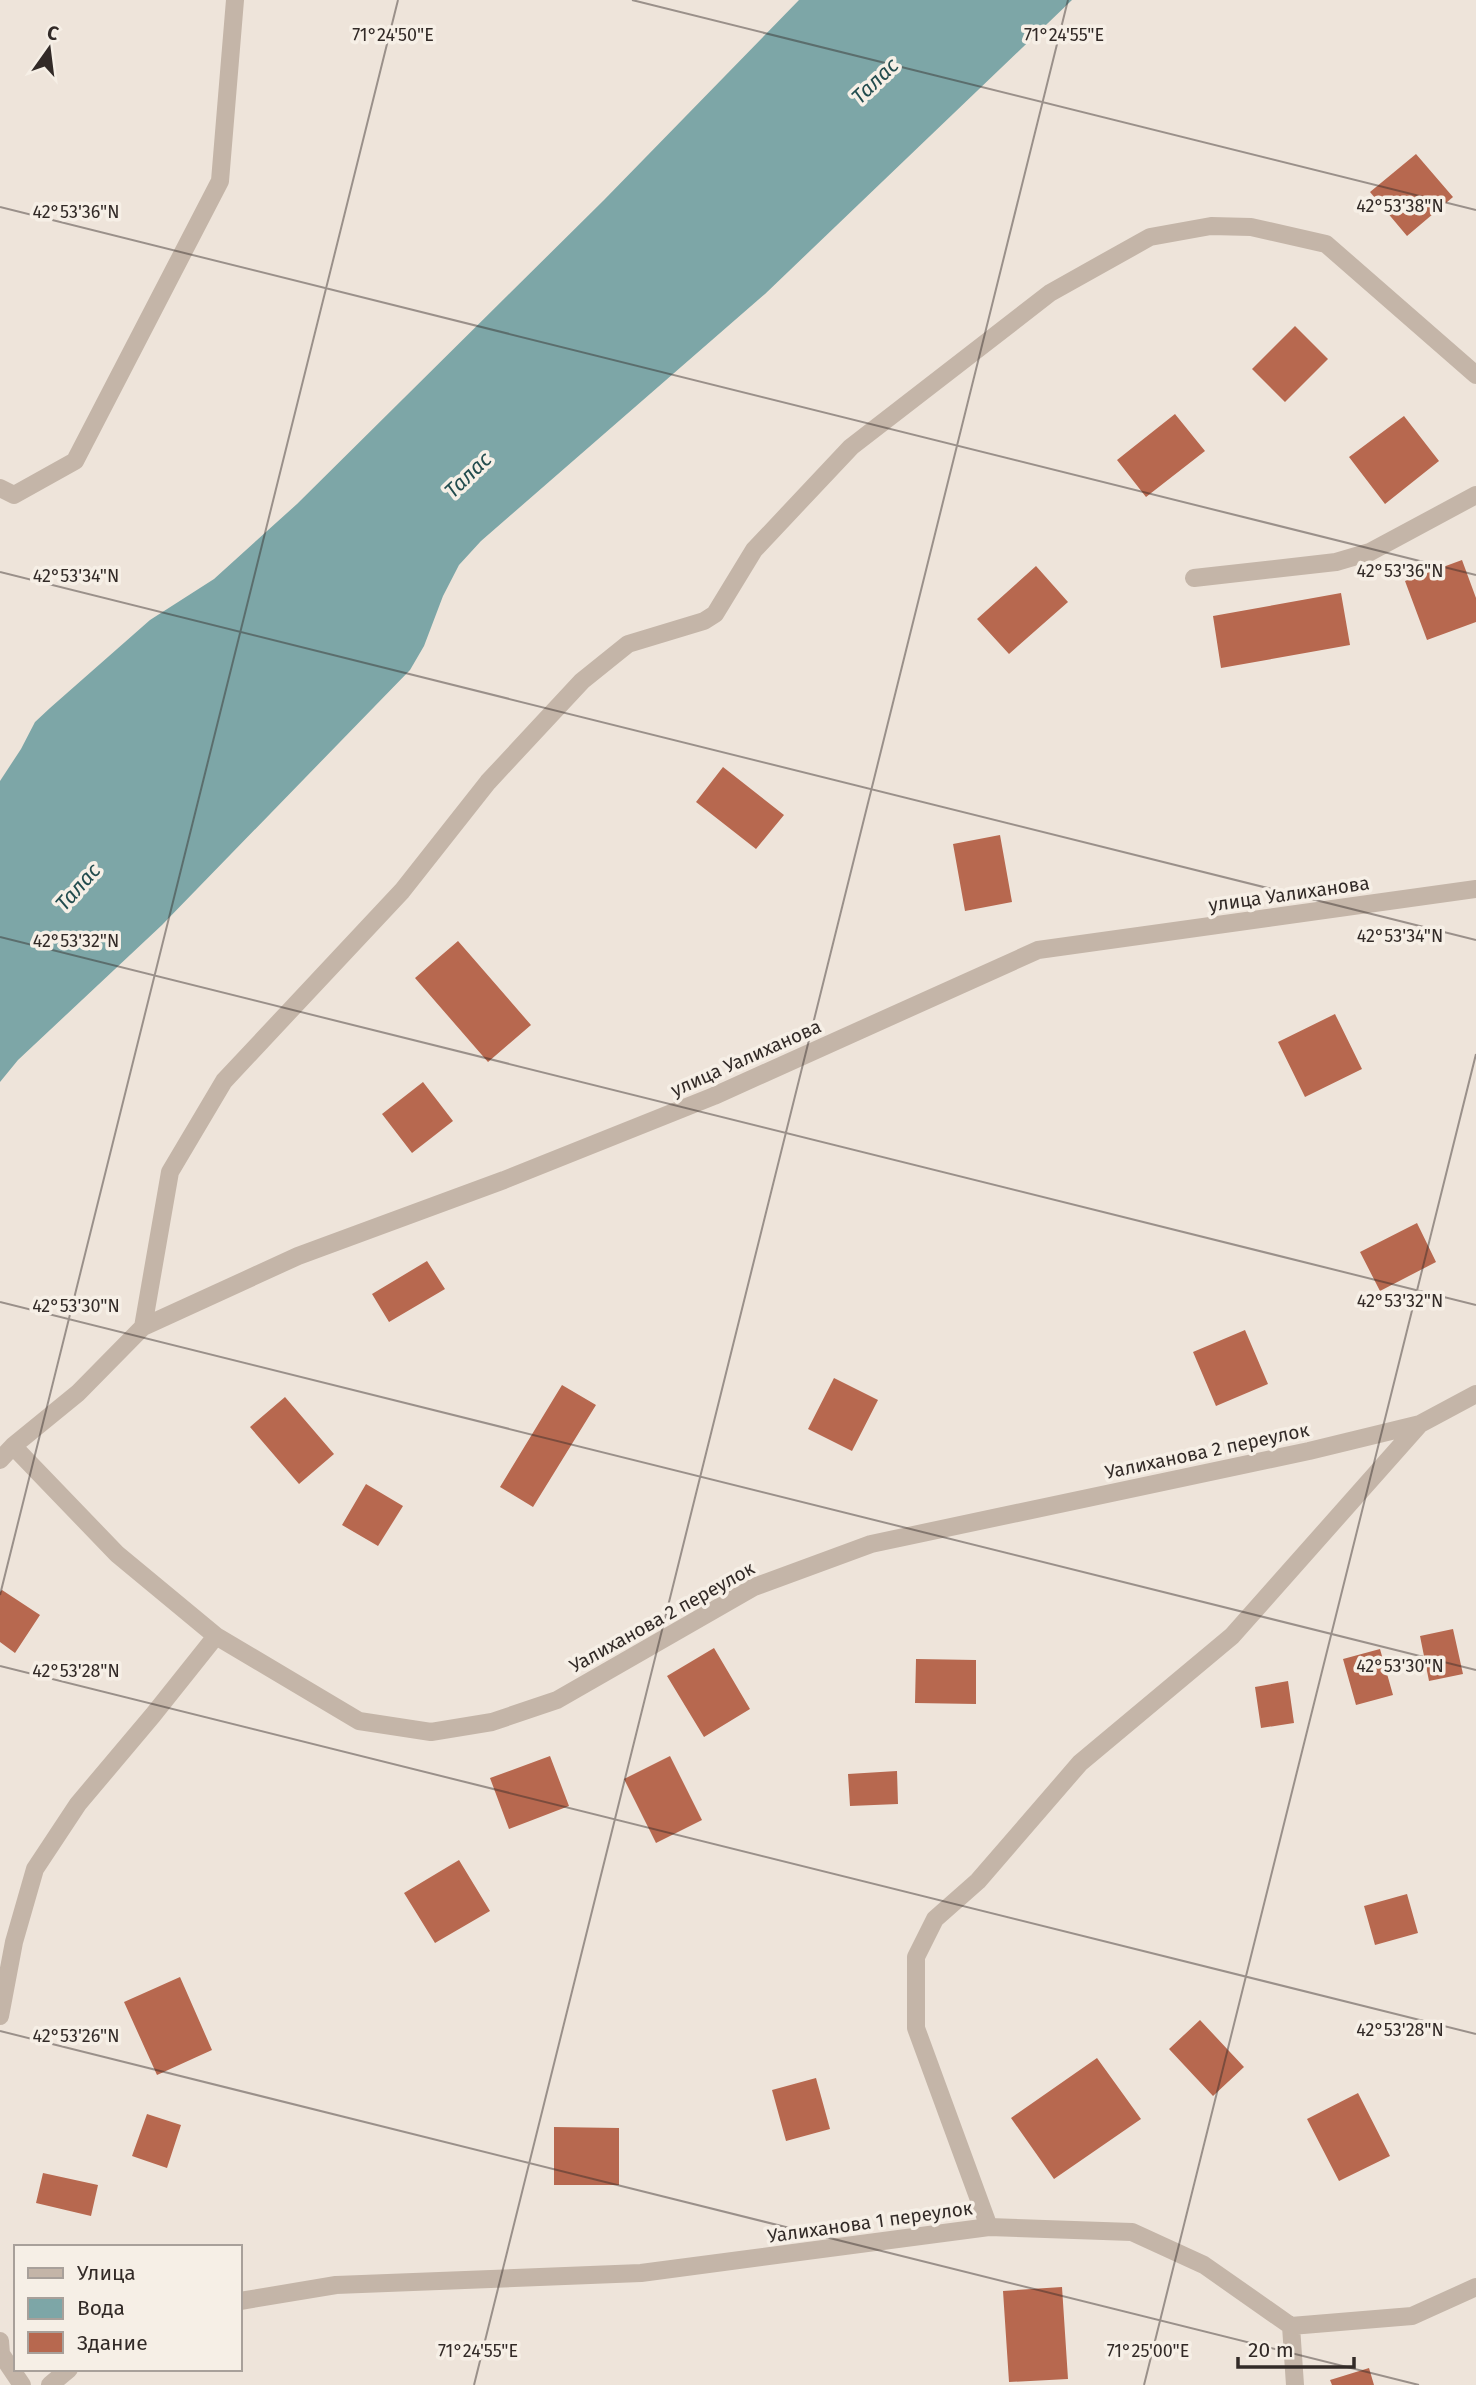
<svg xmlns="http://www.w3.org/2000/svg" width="1476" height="2385" viewBox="0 0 1476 2385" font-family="'Fira Sans',sans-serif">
  <rect width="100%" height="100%" fill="#eee4da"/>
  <path fill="#7da6a7" d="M799,0H1072L765,294L481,541L459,565L443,596L424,646L410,670L162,925L18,1060L0,1082V781L21,749L35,722L50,708L150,620L214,579L297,504L604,200Z"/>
  <path fill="#b7684f" d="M1416,154L1453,197L1407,236L1370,192Z
    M1295,326L1328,359L1285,402L1252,369Z
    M1175,414L1205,451L1146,497L1117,460Z
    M1404,416L1439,461L1385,504L1349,457Z
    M1462,560L1476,598V622L1427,640L1405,581Z
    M1036,566L1068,602L1009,654L977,619Z
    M1341,593L1350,645L1221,668L1213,616Z
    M723,767L784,815L756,849L696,802Z
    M1000,835L1012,902L965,911L953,844Z
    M458,941L531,1025L488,1062L415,978Z
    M1335,1014L1362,1069L1305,1097L1278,1042Z
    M423,1082L453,1121L412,1153L382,1114Z
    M1417,1223L1436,1262L1380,1291L1360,1252Z
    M427,1261L445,1289L389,1322L372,1294Z
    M1245,1330L1268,1384L1216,1406L1193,1352Z
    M834,1378L878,1400L852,1451L808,1429Z
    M562,1385L596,1405L533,1507L500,1487Z
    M285,1397L334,1454L299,1484L250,1427Z
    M366,1484L403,1506L378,1546L342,1525Z
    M2,1590L40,1615L15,1653L0,1642V1592Z
    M1453,1629L1463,1674L1429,1681L1420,1636Z
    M714,1648L750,1709L704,1737L667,1676Z
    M1380,1649L1393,1695L1356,1705L1343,1659Z
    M916,1659L976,1660V1704L915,1703Z
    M1288,1681L1294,1723L1261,1728L1255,1687Z
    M550,1756L569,1806L509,1829L490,1778Z
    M670,1756L702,1820L656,1843L624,1779Z
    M897,1771L898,1804L850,1806L848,1774Z
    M459,1860L490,1911L435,1943L404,1893Z
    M1407,1894L1418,1933L1375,1945L1364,1906Z
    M180,1977L212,2050L157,2075L124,2002Z
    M1200,2020L1244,2067L1213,2096L1169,2049Z
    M1097,2058L1141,2119L1054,2179L1011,2118Z
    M816,2078L830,2129L786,2141L772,2090Z
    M1358,2093L1390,2156L1339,2181L1307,2119Z
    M147,2114L181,2125L167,2168L132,2156Z
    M554,2127L619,2128V2185H554Z
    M43,2173L98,2185L91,2216L36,2203Z
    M1062,2287L1068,2379L1009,2382L1003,2291Z
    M1369,2368L1374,2385H1332L1330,2380Z"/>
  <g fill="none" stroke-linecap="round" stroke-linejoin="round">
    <path stroke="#c4b5a8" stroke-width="18" d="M0,488L14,495L75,461L220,181L235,0
      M1194,578L1336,562L1370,552L1476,495
      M143,1327L170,1172L224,1081L402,891L488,782L582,681L628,644L704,621L715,614L754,550L851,447L1050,293L1150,237L1211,226L1251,227L1326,244L1476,375
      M13,1446L117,1554L216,1636L359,1721L431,1732L492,1722L557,1700L754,1587L871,1544L1309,1451L1420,1424L1476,1394
      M0,1460L13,1446L78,1393L143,1327L298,1256L504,1180L714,1096L1038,950L1476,889
      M0,2016L14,1942L35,1869L78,1804L153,1715L216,1636
      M989,2227L916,2028V1957L935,1919L978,1881L1080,1763L1232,1636L1420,1424
      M240,2301L336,2285L641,2273L989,2227L1132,2232L1204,2265L1291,2326L1412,2316L1476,2287
      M1291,2326L1295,2385
      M0,2341L1,2354L22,2385
      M50,2385L69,2369"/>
  </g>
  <path fill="none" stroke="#322a27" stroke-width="2" stroke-opacity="0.45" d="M632,0L1476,210M0,207L1476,575M0,572L1476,940M0,937L1476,1305M0,1302L1476,1670M0,1595L398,0M0,1666L1476,2034M0,2031L1419,2385M474,2385L1068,0M1144,2385L1476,1054"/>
  <g text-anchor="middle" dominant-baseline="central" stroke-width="7" stroke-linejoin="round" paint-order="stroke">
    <g font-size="19" fill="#322a27" stroke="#f6efe6">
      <text transform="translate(1289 894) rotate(-8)">улица Уалиханова</text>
      <text transform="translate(746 1058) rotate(-24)">улица Уалиханова</text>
      <text transform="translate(1207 1451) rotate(-12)">Уалиханова 2 переулок</text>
      <text transform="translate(662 1617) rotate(-29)">Уалиханова 2 переулок</text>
      <text transform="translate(870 2222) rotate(-8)">Уалиханова 1 переулок</text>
    </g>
    <g font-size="21" font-style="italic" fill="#224c4e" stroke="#f6efe6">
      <text transform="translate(875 81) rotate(-44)">Талас</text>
      <text transform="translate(468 475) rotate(-44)">Талас</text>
      <text transform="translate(78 887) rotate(-48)">Талас</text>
    </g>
  </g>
  <g font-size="18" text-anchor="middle" fill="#322a27" stroke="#f6efe6" stroke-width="7" stroke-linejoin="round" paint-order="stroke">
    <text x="393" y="41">71°24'50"E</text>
    <text x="1064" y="41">71°24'55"E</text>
    <text x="1400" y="212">42°53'38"N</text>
    <text x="76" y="218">42°53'36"N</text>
    <text x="1400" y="577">42°53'36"N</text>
    <text x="76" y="582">42°53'34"N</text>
    <text x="1400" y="942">42°53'34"N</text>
    <text x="76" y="947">42°53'32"N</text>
    <text x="1400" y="1307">42°53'32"N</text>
    <text x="76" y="1312">42°53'30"N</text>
    <text x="1400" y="1672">42°53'30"N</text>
    <text x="76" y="1677">42°53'28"N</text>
    <text x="1400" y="2036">42°53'28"N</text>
    <text x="76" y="2042">42°53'26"N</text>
    <text x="478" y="2357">71°24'55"E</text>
    <text x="1148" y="2357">71°25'00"E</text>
  </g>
  <rect x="14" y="2245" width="228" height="126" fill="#f6efe6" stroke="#a8a09a" stroke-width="2"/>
  <rect x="28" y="2268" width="35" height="10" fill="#c4b5a8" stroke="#a8a09a" stroke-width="2"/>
  <text x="77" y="2280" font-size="21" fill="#322a27">Улица</text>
  <rect x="28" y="2298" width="35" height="21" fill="#7da6a7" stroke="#a8a09a" stroke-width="2"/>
  <text x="77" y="2315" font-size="21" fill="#322a27">Вода</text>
  <rect x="28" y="2332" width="35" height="21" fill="#b7684f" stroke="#a8a09a" stroke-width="2"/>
  <text x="77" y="2350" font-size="21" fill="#322a27">Здание</text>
  <g transform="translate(49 49) rotate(14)" stroke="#f6efe6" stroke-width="5" paint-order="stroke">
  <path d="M0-5L12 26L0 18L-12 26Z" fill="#322a27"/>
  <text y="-10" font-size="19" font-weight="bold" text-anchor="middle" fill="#322a27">С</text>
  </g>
  <path d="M1238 2357v10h116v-10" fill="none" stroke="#322a27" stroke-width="3.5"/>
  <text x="1248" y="2357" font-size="21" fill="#322a27" stroke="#f6efe6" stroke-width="5" paint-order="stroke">20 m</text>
</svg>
